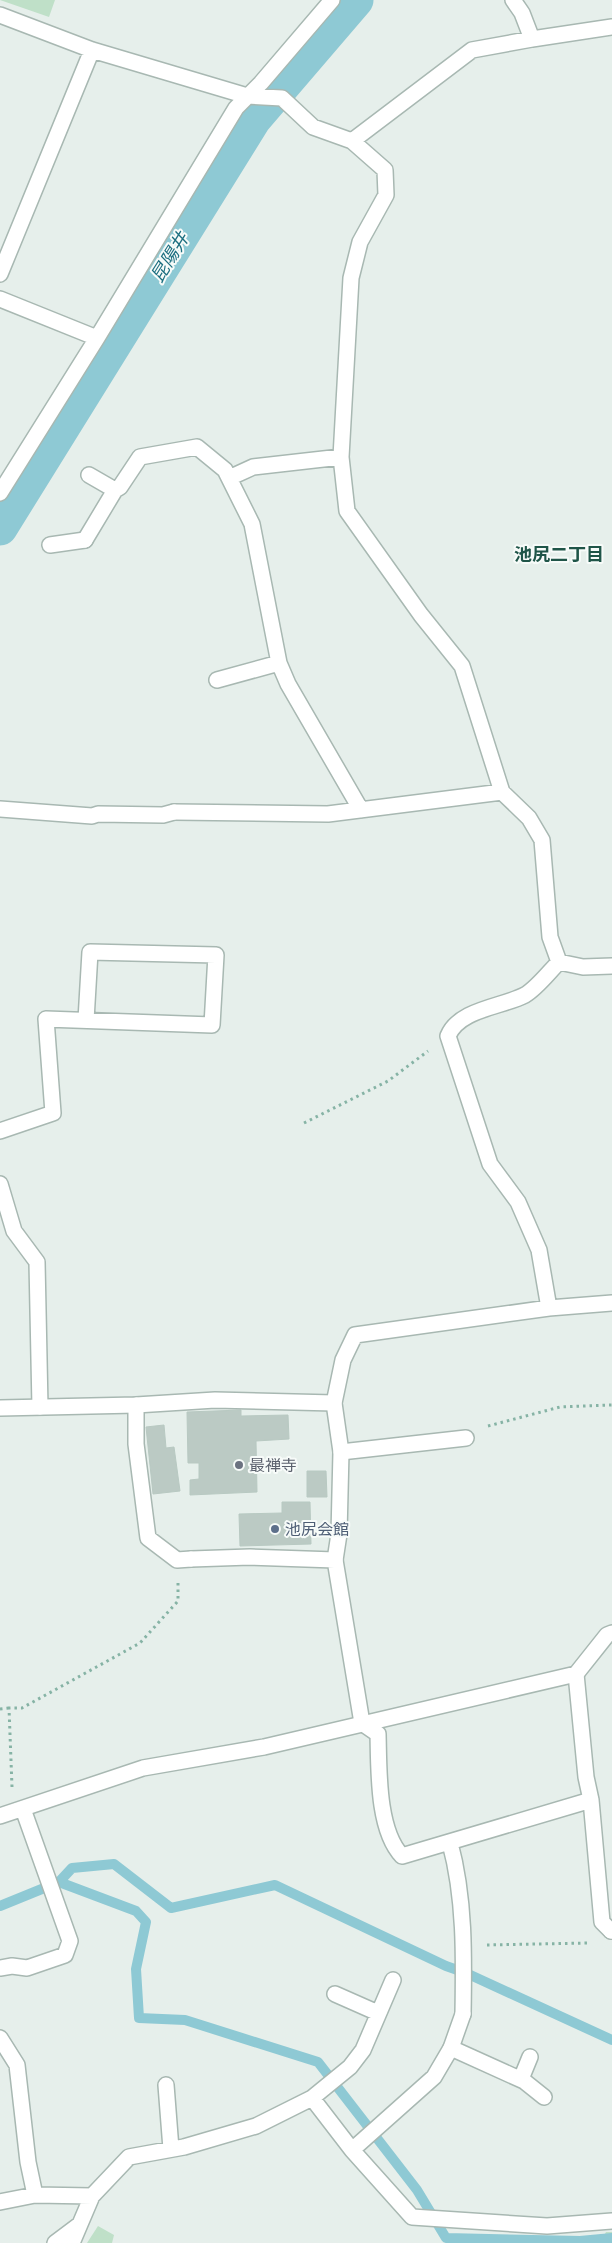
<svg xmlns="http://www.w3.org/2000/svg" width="612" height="2243" viewBox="0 0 612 2243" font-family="'Golos Text','Noto Sans JP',sans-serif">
  <rect width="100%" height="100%" fill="#e6efeb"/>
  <path fill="#bfe0c8" d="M0,0H55L49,17Z
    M98,2226L114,2235L112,2243H87Z
    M606,2232H612V2243H600Z"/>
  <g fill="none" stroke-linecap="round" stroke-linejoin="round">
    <path stroke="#8ec9d4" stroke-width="10" d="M59,1882L136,1911L146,1922L136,1969L139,2018L185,2020L318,2062L417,2190L446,2238L580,2241L612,2238
      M0,1906L59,1882L72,1868L114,1864L171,1908L275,1885L446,1966L466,1973L612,2040"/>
    <path stroke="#8ec9d4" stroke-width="35" d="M0,528L254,119L356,0"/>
  </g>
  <path fill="#bbcac4" stroke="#b8c9c2" d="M241,1410V1416L288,1415L289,1439L256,1441L257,1492L190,1495V1480L199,1479V1463H188L187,1412Z
    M164,1425L166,1448L174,1447L180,1491L153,1494L146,1427Z
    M307,1471H326L327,1497H307Z
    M282,1502H310L311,1544L240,1546L239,1514L282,1513Z"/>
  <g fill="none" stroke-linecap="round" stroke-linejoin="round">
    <defs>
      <path id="lane" d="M50,545L85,540
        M0,809L92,816L98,814L163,815L174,812
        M0,1408L136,1405L215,1400L334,1403
        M341,1452L466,1438
        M191,1559L250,1557L335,1560L362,1723L378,1734C379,1769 377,1830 402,1856L591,1800
        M576,1674L586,1777L591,1800L602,1922L611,1931
        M450,1843C465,1898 464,1957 463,2014
        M451,2048L524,2081L544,2097
        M521,2079L530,2057"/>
      <path id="street" d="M513,0L522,13L532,39L612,27
        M0,15L92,50L247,96L282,98L313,127L352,141L385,170L386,195L360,242L351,278L341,457L347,511L421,615L462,666L502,792L529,818L542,840L550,937L559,962L583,967L612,966
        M352,141L472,50L532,39
        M0,274L92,50
        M0,299L97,338
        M89,475L115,490
        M229,478L253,467L341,457
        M0,493L97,338L236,108L261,83L332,0
        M85,540L115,490L120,487L140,457L197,447L225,470L252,524L279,663L288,684L361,810
        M217,680L279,663
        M174,812L328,814L502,792
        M0,1131L53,1113L46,1019L212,1025L216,955L90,952L86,1020
        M0,1184L14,1231L37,1262L40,1407
        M549,1308L539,1250L518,1202L490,1164L448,1036C459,1009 502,1007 525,995C537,988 549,972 559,962
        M136,1405V1444L148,1538L177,1560L191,1559
        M335,1560L339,1534L341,1452L334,1403L343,1360L355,1335L549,1308L612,1303
        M0,1816L143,1768L264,1747L576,1674L607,1635L612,1633
        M611,1931H612
        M0,1968L12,1966L27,1968L65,1955L70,1941L23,1809
        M335,1994L378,2013
        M0,2038L17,2065L28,2162L35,2195
        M166,2085L171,2149
        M312,2098L352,2150L412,2217L547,2226L612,2221
        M352,2150L434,2077L451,2048L463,2014
        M92,2196L129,2157L184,2147L256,2126L312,2098L350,2067L363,2050L393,1980
        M0,2202L35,2195L92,2196L72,2243
        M55,2243L79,2225"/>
    </defs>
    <use href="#lane" stroke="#a8b8b2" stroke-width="18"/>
    <use href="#street" stroke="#a8b8b2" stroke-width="18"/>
    <path stroke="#86b3a5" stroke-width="3" stroke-dasharray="2.5 4" stroke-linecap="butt" d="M304,1123L388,1081L428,1051
      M488,1426L560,1407L612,1405
      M0,1709L9,1708
      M12,1787L9,1708H22L140,1643L178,1601V1583
      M487,1945L588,1943"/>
    <use href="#lane" stroke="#fff" stroke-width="15"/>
    <use href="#street" stroke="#fff" stroke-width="15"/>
  </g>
  <circle fill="#6b7280" stroke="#f7fbf9" stroke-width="2" cx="239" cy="1465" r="5"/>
  <circle fill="#5c6f8a" stroke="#f7fbf9" stroke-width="2" cx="275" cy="1529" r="5"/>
  <g text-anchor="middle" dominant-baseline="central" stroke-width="4" stroke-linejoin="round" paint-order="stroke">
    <g font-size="16" fill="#5b616d" stroke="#f7fbf9" text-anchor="start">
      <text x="249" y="1465">最禅寺</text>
    </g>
    <g font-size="16" fill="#4e5e75" stroke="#f7fbf9" text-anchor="start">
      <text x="285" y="1529">池尻会館</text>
    </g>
    <g font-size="18" font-style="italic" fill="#1c6f80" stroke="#f7fbf9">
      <text transform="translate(169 257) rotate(-58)">昆陽井</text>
    </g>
    <g font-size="18" font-weight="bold" fill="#1f5548" stroke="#f7fbf9">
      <text x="559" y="554">池尻二丁目</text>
    </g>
  </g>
</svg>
